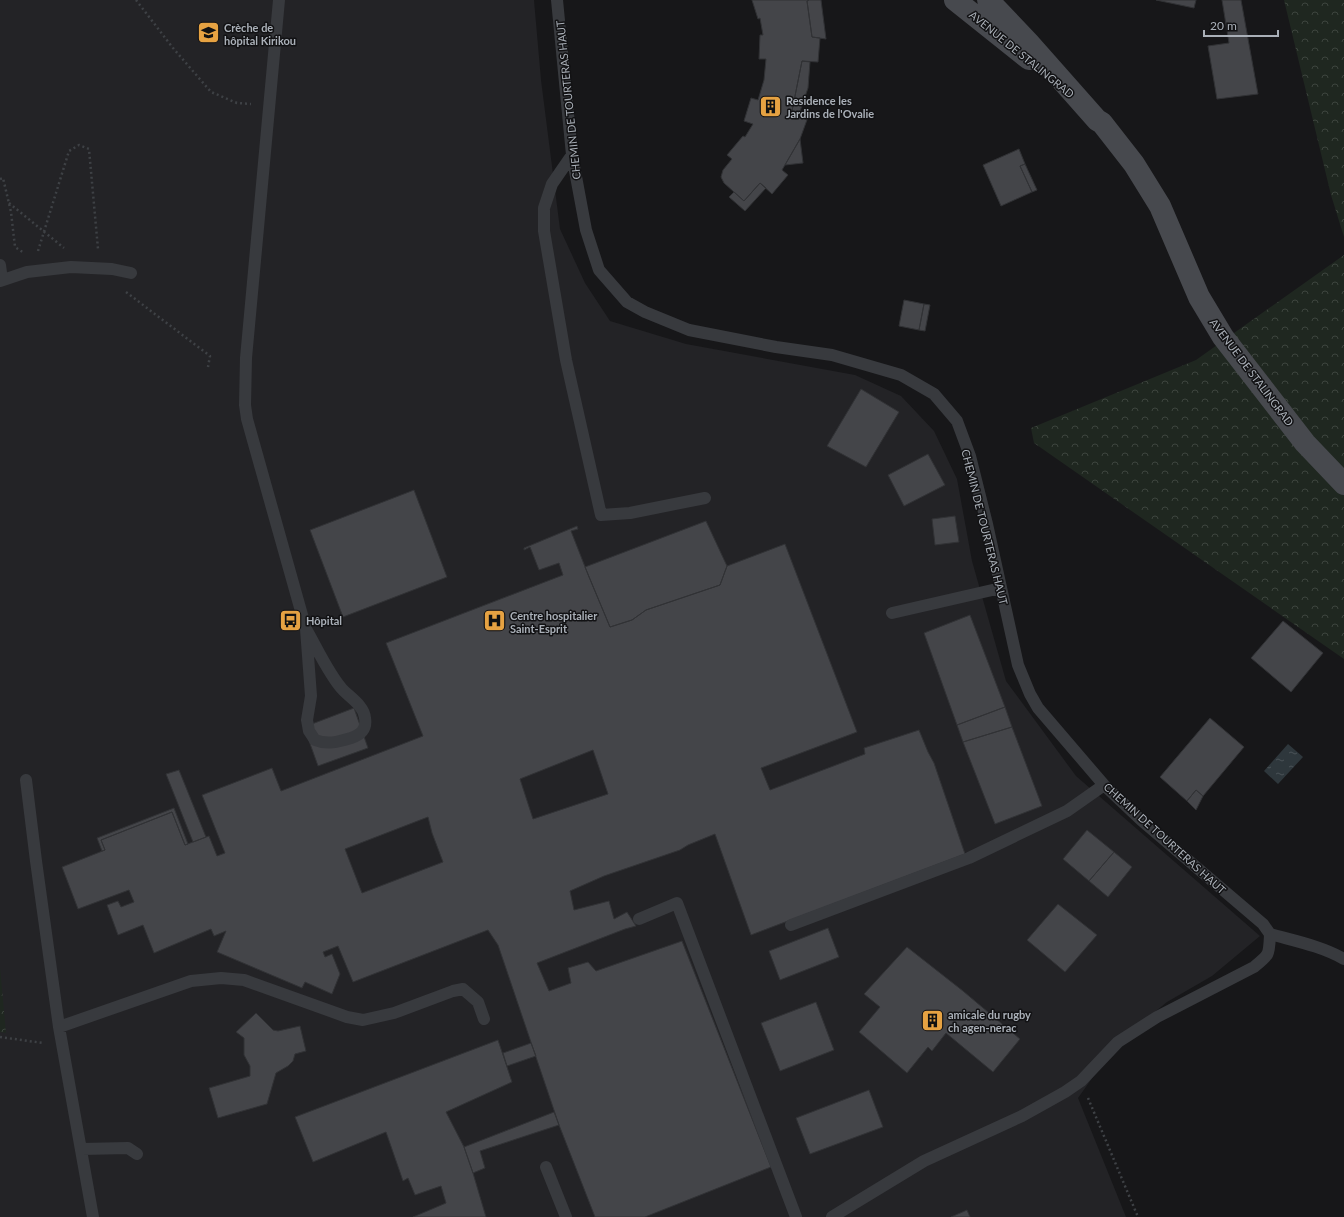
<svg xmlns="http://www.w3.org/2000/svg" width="1344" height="1217" viewBox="0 0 1344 1217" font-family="Lato,sans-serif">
  <defs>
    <pattern id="forest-crowns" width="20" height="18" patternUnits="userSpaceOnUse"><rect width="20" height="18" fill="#1f2720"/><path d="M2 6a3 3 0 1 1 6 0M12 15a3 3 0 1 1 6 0" fill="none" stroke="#3d443e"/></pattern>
    <pattern id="water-ripples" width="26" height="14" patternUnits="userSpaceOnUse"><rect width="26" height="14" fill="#2e373c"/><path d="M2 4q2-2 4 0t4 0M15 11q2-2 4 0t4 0" fill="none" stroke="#4a5156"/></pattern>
  </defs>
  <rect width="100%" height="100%" fill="#171719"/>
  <path fill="#232326" d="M0,0H534L541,80L560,229L585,283L610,321L686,344L855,375L901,396L934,431L957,479L972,561L1006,681L1076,776L1260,936L1212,976L1167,1002L1118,1042L1078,1098L1126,1217H0Z"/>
  <path fill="url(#forest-crowns)" d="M1284,0H1344V237L1331,195Z
    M1344,255V659L1034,443L1031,428L1196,360Z
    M0,967L6,1033L0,1032Z"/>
  <path fill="url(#water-ripples)" d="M1288,744L1303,757L1278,784L1264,771Z"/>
  <path fill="#444549" stroke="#313235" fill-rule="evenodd" d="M752,0H809L807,1L812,37L820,38L818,62L802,61L792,111L808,117L800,139L782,170L788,175L772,194L760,183L744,201L724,183L721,177L723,170L732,159L727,155L743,136L745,137L753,124L744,121L751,98L758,100L764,80L766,59H759L760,35H763L760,18L758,19Z
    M809,0H821L826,39L812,37L807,1Z
    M1156,0H1196L1194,8Z
    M1222,0H1241L1258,94L1217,99L1208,46L1229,43Z
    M802,61L810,62L808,88L799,114L792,111Z
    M800,139L803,163L785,165Z
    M1019,149L1025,164L1020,166L1032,192L1001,206L983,165Z
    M1025,164L1037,190L1032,192L1020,166Z
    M760,183L766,188L745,211L729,197L734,192L744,201Z
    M904,300L924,304L919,330L899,326Z
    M924,304L930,305L925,331L919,330Z
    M861,389L899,412L866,467L827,446Z
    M928,454L945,485L904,506L888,475Z
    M414,490L447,577L343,617L310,530Z
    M955,516L959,542L935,545L932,519Z
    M706,521L727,566L720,585L646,610L632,620L610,627L585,567Z
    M577,526L578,529L571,531L589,577L610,627L632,620L646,610L720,585L727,566L785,544L857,732L761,768L770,790L865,754L864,748L919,730L928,752L934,763L965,854L751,935L715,834L688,845L680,850L604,876L570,891L574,910L609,901L614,919L627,912L636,926L625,929L537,963L549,991L571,983L568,968L588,962L596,971L682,941L771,1167L645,1217H595L559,1125L498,945L488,930L353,982L338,946L323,952L325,957L332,954L340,974L332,994L305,982L302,988L217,952L226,931L214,936L211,929L154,953L143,925L118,935L107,905L118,901L121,907L134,902L129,890L78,909L62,867L105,850L101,840L172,812L185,845L209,836L217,856L225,853L202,795L272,768L281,791L423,736L386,643L563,575L559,563L539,570L530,547L524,550V548ZM593,750L608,794L533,819L520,779ZM428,817L432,833L443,862L362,893L345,849Z
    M970,615L1005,707L957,725L924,633Z
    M1283,621L1323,653L1291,692L1251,658Z
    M1005,707L1012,727L963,742L957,725Z
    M354,708L368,748L318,766L304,727Z
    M1210,718L1244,747L1203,796L1196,790L1187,801L1160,777Z
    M1012,727L1042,806L995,824L963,742Z
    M179,770L206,837L193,842L166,774Z
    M1196,790L1203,796L1196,810L1187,801Z
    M174,808L188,844L185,845L172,812L101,840L105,850L102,851L97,838Z
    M1087,830L1114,852L1089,881L1063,859Z
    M1114,852L1132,867L1108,897L1089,881Z
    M1058,904L1097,935L1065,972L1027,940Z
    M828,928L839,957L780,980L769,951Z
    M907,947L963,991L1020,1039L993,1072L946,1033L932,1051L928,1047L907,1073L859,1032L880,1007L864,994Z
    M816,1002L834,1050L780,1071L761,1023Z
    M256,1013L273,1030L278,1031L300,1026L306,1051L295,1054L293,1061L288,1066L276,1073L267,1104L218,1118L209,1088L250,1076V1066L244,1055V1038L236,1032Z
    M498,1040L512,1082L446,1112L464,1147L473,1173L486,1217H413L446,1203L441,1186L415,1195L408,1178L403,1181L386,1132L313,1162L295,1117Z
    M531,1043L536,1056L507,1066L503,1053Z
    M869,1090L883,1127L810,1154L796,1118Z
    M554,1112L559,1125L480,1151L485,1168L473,1173L464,1147Z
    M967,1210L970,1217H951Z"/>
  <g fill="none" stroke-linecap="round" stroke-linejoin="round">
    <path stroke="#3e4145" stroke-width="2.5" stroke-dasharray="2 3" stroke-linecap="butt" d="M136,0L173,48L211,92L237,103L251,104
      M0,179L3,178L11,212L15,247L24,253
      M9,203L64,248
      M38,251L69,151L79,145L89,149L98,249
      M126,292L210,356L208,367
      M0,1037L43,1043
      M1088,1098L1138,1217"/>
    <path stroke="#383a3e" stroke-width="12" d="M279,0L246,358L245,405L247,419L306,629L311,696L307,720L309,731L315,740C327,745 338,742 351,738C360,735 367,730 365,718C364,706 351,698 343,690C329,675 317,648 306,629
      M557,0L572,155L586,230L599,270L627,302L645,312L689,330L776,347L832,355L901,375L934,394L957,421L970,456L987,524L1018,665L1030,694L1038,708L1104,785L1141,820L1263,924L1270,934C1295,941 1321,946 1344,959
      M572,155L552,184L544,208V231L566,360L601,515L630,513L705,498
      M0,265L2,280
      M0,281L27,272L71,267L112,269L131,273
      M892,613L1001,588
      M26,780L36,861L59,1027L93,1217
      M639,919L677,903L796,1217
      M791,925L969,858L1067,811L1104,785
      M59,1027L191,981L221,978L244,980L347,1017L363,1020L394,1013L453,991L463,989L478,1002L484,1019
      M82,1149L128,1148L137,1154
      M546,1167L566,1217
      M832,1217L924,1161L1022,1116L1065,1092L1081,1081L1118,1042L1157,1017L1254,967C1270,954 1269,955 1270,934"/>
    <path stroke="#47494e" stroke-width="22" d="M955,0L1029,59
      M988,0L1028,42L1097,120L1102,123L1134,164L1160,206L1199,297L1223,337L1305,443L1344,484"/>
  </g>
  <defs>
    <symbol id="school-square" viewBox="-11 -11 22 22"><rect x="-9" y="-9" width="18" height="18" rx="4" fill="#e6a242" stroke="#121214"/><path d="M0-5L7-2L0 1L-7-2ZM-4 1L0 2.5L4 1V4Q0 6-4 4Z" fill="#111"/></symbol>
    <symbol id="building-square" viewBox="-11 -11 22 22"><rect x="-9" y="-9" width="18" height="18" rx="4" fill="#e6a242" stroke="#121214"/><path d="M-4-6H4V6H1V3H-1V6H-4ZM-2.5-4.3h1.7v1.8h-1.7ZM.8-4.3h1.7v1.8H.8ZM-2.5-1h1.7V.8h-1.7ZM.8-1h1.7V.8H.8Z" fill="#111"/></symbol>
    <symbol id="bus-square" viewBox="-11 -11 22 22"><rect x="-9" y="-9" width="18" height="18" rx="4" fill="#e6a242" stroke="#121214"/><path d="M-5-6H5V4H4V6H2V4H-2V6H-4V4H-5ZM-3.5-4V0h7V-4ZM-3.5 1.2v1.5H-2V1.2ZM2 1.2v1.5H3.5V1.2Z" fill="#111"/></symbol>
    <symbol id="hospital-square" viewBox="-11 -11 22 22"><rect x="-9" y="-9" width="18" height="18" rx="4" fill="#e6a242" stroke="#121214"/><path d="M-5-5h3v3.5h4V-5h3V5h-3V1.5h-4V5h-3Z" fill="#111"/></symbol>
  </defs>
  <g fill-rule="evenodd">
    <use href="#school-square" x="196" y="20" width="25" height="25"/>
    <use href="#building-square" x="758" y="94" width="25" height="25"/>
    <use href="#bus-square" x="278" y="608" width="25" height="25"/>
    <use href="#hospital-square" x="482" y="608" width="25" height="25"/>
    <use href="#building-square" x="920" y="1008" width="25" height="25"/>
  </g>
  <g text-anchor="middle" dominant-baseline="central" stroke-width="3" stroke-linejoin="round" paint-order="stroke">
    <g font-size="11" font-weight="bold" fill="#aab0b8" stroke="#121214" text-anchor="start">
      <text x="224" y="27">Crèche de<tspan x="224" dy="13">hôpital Kirikou</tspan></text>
      <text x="786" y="100">Residence les<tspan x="786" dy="13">Jardins de l'Ovalie</tspan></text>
      <text x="510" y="615">Centre hospitalier<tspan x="510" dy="13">Saint-Esprit</tspan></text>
      <text x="306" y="620">Hôpital</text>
      <text x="948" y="1014">amicale du rugby<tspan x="948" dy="13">ch agen-nerac</tspan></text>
    </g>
    <g font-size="11" fill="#aab0b8" stroke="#121214">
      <text transform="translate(1022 54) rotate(39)">AVENUE DE STALINGRAD</text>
      <text transform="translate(568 100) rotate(-96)">CHEMIN DE TOURTERAS HAUT</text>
      <text transform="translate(1252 372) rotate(53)">AVENUE DE STALINGRAD</text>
      <text transform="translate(985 527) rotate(76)">CHEMIN DE TOURTERAS HAUT</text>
      <text transform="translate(1165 838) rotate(42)">CHEMIN DE TOURTERAS HAUT</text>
    </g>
  </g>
  <path d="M1204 30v6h74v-6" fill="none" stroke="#aab0b8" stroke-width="2"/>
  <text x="1210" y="30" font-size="12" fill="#aab0b8" stroke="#121214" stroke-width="3" paint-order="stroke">20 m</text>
</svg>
